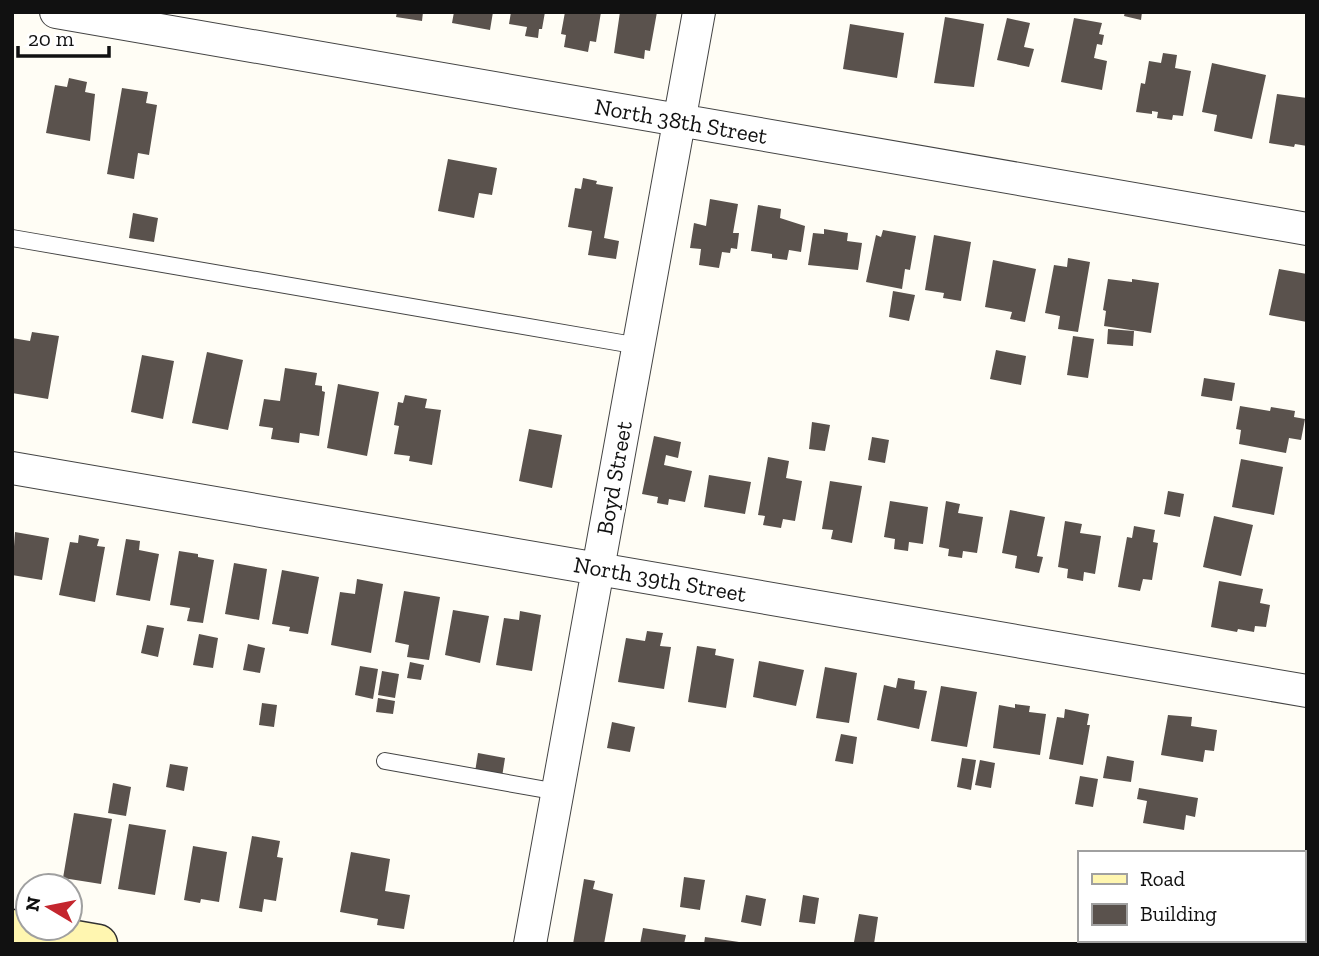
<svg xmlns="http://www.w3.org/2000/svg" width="1319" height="956" viewBox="0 0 1319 956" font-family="'Zilla Slab',serif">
  <rect width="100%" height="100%" fill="#fffdf5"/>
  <path fill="#5a524d" d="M397,12H423L422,21L396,17Z
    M454,12H493L490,30L452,23Z
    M511,12H545L542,29H539L538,38L525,36L527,27L509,24Z
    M565,12H601L596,42L590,41L588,52L564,47L566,35L561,34Z
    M620,12H657L650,51L645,50L644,59L614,53Z
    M1125,12H1142L1141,20L1124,16Z
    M945,17L984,24L974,87L934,83Z
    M1007,18L1030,23L1024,47L1034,49L1029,67L997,60Z
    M1074,18L1102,23L1099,34L1104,35L1102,45L1097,44L1094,58L1107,61L1102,90L1061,82Z
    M850,24L904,33L897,78L843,69Z
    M1163,53L1177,55L1175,68L1191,71L1183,116L1173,115L1172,120L1157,118L1158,112L1152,111V114L1136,112L1141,83L1145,84L1149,61L1161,63Z
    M1212,63L1266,75L1252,139L1214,131L1217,115L1202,112Z
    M69,78L87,82L85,92L95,94L90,141L46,133L55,85L67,87Z
    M122,88L148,92L146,103L157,105L149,155L138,153L134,179L107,174Z
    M1277,94L1307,98V146L1295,144L1294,147L1269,143Z
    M448,159L497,168L492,195L479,193L474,218L438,211Z
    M583,178L597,181L596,184L613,187L604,238L619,241L616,259L588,255L592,231L568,227L575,188L581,189Z
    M710,199L738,204L733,233H739L737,249L731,248L730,253L722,252L719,268L699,265L701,249L690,248L694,223L706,226Z
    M758,205L781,209L780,218L805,226L801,252L789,250L787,260L772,258V254L751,251Z
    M133,213L158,218L154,242L129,238Z
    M824,229L848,233L847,241L862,243L858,270L808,265L813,233L824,234Z
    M883,230L916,236L910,270L905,269L902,289L866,282L876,235L881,237Z
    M934,235L971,242L961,301L943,298L944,293L925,290Z
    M1068,258L1090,262L1078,332L1058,329L1060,316L1045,313L1054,265L1067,267Z
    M993,260L1036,269L1025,322L1010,319L1012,312L985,307Z
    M1279,269L1307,274V322L1269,315Z
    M1108,279L1132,282V279L1159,283L1151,333L1104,326L1106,311L1103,310Z
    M893,291L915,295L909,321L889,317Z
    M1108,329L1134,331L1133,346L1107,344Z
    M32,332L59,336L48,399L12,393V338L30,341Z
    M1073,336L1094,339L1088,378L1067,375Z
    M996,350L1026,356L1021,385L990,379Z
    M207,352L243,360L228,430L192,423Z
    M142,355L174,361L163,419L131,412Z
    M285,368L317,373L315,385L322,386V391L325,392L319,436L300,433L299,443L271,439L273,428L259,426L264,399L280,401Z
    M1204,378L1235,383L1232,401L1201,396Z
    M338,384L379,392L367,456L327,448Z
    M405,395L427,399L425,408L441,410L432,465L409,461L410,456L394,454L399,426L394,425L398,402L403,403Z
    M1240,406L1270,411L1271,407L1295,411L1294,417L1305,419L1301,440L1289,438L1286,453L1239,444L1241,430L1236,429Z
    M812,422L830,425L825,451L809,449Z
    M529,429L562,435L552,488L519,481Z
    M654,436L681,442L678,458L666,455L664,465L692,471L685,502L669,499L668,505L657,503L658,497L642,494Z
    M872,437L889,440L885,463L868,460Z
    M768,457L789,461L786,478L802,481L795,521L783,519L781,528L763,525L765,516L758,515Z
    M1241,459L1283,467L1274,515L1232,507Z
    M709,475L751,482L745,514L704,507Z
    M830,481L862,486L852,543L831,539L833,530L822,529Z
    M1168,491L1184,494L1180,517L1164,514Z
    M890,501L928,507L923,544L909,542L908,551L894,549L895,539L884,537Z
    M946,501L960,504L958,513L983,517L977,553L963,551L962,558L948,556L949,549L939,547Z
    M1010,510L1045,517L1037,556L1043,557L1039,573L1015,568L1017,556L1002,553Z
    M1214,516L1253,525L1241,576L1203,567Z
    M1065,521L1082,524L1080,533L1101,536L1095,574L1084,572L1083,581L1067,578L1068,569L1058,567Z
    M1134,526L1155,530L1153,542L1158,543L1152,580L1143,579L1140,591L1118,587L1127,537L1132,538Z
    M15,532L49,538L42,580L12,575Z
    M79,535L99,539L97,546L105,547L95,602L59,595L70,542L78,543Z
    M126,539L140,541L139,550L159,554L150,601L116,595Z
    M179,551L198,554V557L214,560L203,623L187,621L190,608L170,605Z
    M234,563L267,569L259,620L225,614Z
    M282,570L319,577L308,634L289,631L290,627L272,624Z
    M357,579L383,584L371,653L331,645L340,592L355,594Z
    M1219,581L1263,589L1260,603L1270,605L1266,627L1255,626L1254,632L1238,629L1237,632L1211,627Z
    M404,591L440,597L429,660L407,657L409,645L395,642Z
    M453,610L489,616L480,663L445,655Z
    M520,611L541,615L532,671L496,665L504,618L519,620Z
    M147,625L164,628L158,657L141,653Z
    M647,631L663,633L660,646L671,647L664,689L618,682L626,638L645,641Z
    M199,634L218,638L213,668L193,665Z
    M248,644L265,648L260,673L243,670Z
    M697,646L716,649L715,655L734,659L726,708L688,702Z
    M759,661L804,670L796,706L753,697Z
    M410,662L424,665L421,680L407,678Z
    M360,666L378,669L373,699L355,695Z
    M825,667L857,673L849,723L816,718Z
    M382,671L399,674L395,698L378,695Z
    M898,678L915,681L914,689L927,691L919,729L877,720L884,685L896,688Z
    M941,686L977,692L967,747L931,741Z
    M378,698L395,701L393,714L376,712Z
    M262,703L277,705L274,727L259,725Z
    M1015,704L1030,706L1029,712L1046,714L1040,755L993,748L999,705L1015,708Z
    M1065,709L1089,714L1087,725H1090L1083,765L1049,759L1057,717L1064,718Z
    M1168,715L1192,717L1191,726L1217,730L1214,751L1205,750L1203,762L1161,755Z
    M612,722L635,727L630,752L607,748Z
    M841,734L857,737L853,764L835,761Z
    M478,753L505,758L502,777L475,772Z
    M1107,756L1134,761L1131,782L1103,778Z
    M962,758L976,760L971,790L957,787Z
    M980,760L995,763L991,788L975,785Z
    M170,764L188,767L184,791L166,787Z
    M1080,776L1098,779L1093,807L1075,804Z
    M113,783L131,787L126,816L108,813Z
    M1139,788L1198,798L1195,817L1186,815L1184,830L1143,823L1147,801L1137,799Z
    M74,813L112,819L101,884L63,878Z
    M129,824L166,830L155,895L118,889Z
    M252,836L280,841L277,857L283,858L276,901L264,899L262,912L239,908Z
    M193,846L227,852L219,902L201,899L200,903L184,900Z
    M351,852L390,859L385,891L410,895L404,929L377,925L378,919L340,912Z
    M684,877L705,880L700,910L680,907Z
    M584,879L595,881L593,889L613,894L604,944H573Z
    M746,895L766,899L761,926L741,922Z
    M803,895L819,898L815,924L799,922Z
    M859,914L878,917L874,944L854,942Z
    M643,928L686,935L684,944H640Z
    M705,937L739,942V944H704Z
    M1118,940H1171L1170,944H1117Z"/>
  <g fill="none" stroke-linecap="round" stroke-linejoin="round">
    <defs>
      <path id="lane" d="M12,238L639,346
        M385,761L558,792"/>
      <path id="street" d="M56,12L1307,229
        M12,468L1307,691
        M530,944L699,12"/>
      <path id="secondary" d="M12,929L98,944"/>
    </defs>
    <use href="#lane" stroke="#444" stroke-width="18"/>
    <use href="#street" stroke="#444" stroke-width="34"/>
    <use href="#secondary" stroke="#333" stroke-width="41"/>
    <use href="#lane" stroke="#fff" stroke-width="16"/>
    <use href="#street" stroke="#fff" stroke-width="32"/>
    <use href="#secondary" stroke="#fff6b0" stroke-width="38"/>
  </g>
  <g text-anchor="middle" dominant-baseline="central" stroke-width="7" stroke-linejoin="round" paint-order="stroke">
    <g font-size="23" fill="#111" stroke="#fff">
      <text transform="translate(681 121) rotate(10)">North 38th Street</text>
      <text transform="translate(614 478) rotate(-80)">Boyd Street</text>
      <text transform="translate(660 579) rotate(10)">North 39th Street</text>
    </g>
  </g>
  <rect width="1319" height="956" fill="none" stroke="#111111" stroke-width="28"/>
  <rect x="1078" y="851" width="228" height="91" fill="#ffffff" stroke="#a0a0a0" stroke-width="2"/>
  <rect x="1092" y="874" width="35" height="10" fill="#fff6b0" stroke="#a0a0a0" stroke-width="2"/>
  <text x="1140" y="886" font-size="21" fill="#111111">Road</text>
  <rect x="1092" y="904" width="35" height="21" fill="#5a524d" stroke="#a0a0a0" stroke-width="2"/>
  <text x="1140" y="921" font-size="21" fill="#111111">Building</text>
  <g transform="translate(49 907) rotate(280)"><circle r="33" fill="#ffffff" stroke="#a0a0a0" stroke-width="2"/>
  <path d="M0-5L12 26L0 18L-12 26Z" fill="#c4262e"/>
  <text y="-10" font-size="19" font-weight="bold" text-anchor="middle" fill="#111111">N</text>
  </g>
  <path d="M18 46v10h91v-10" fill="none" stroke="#111111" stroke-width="3.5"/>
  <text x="28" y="46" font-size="21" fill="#111111" stroke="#ffffff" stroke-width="5" paint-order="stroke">20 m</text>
</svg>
